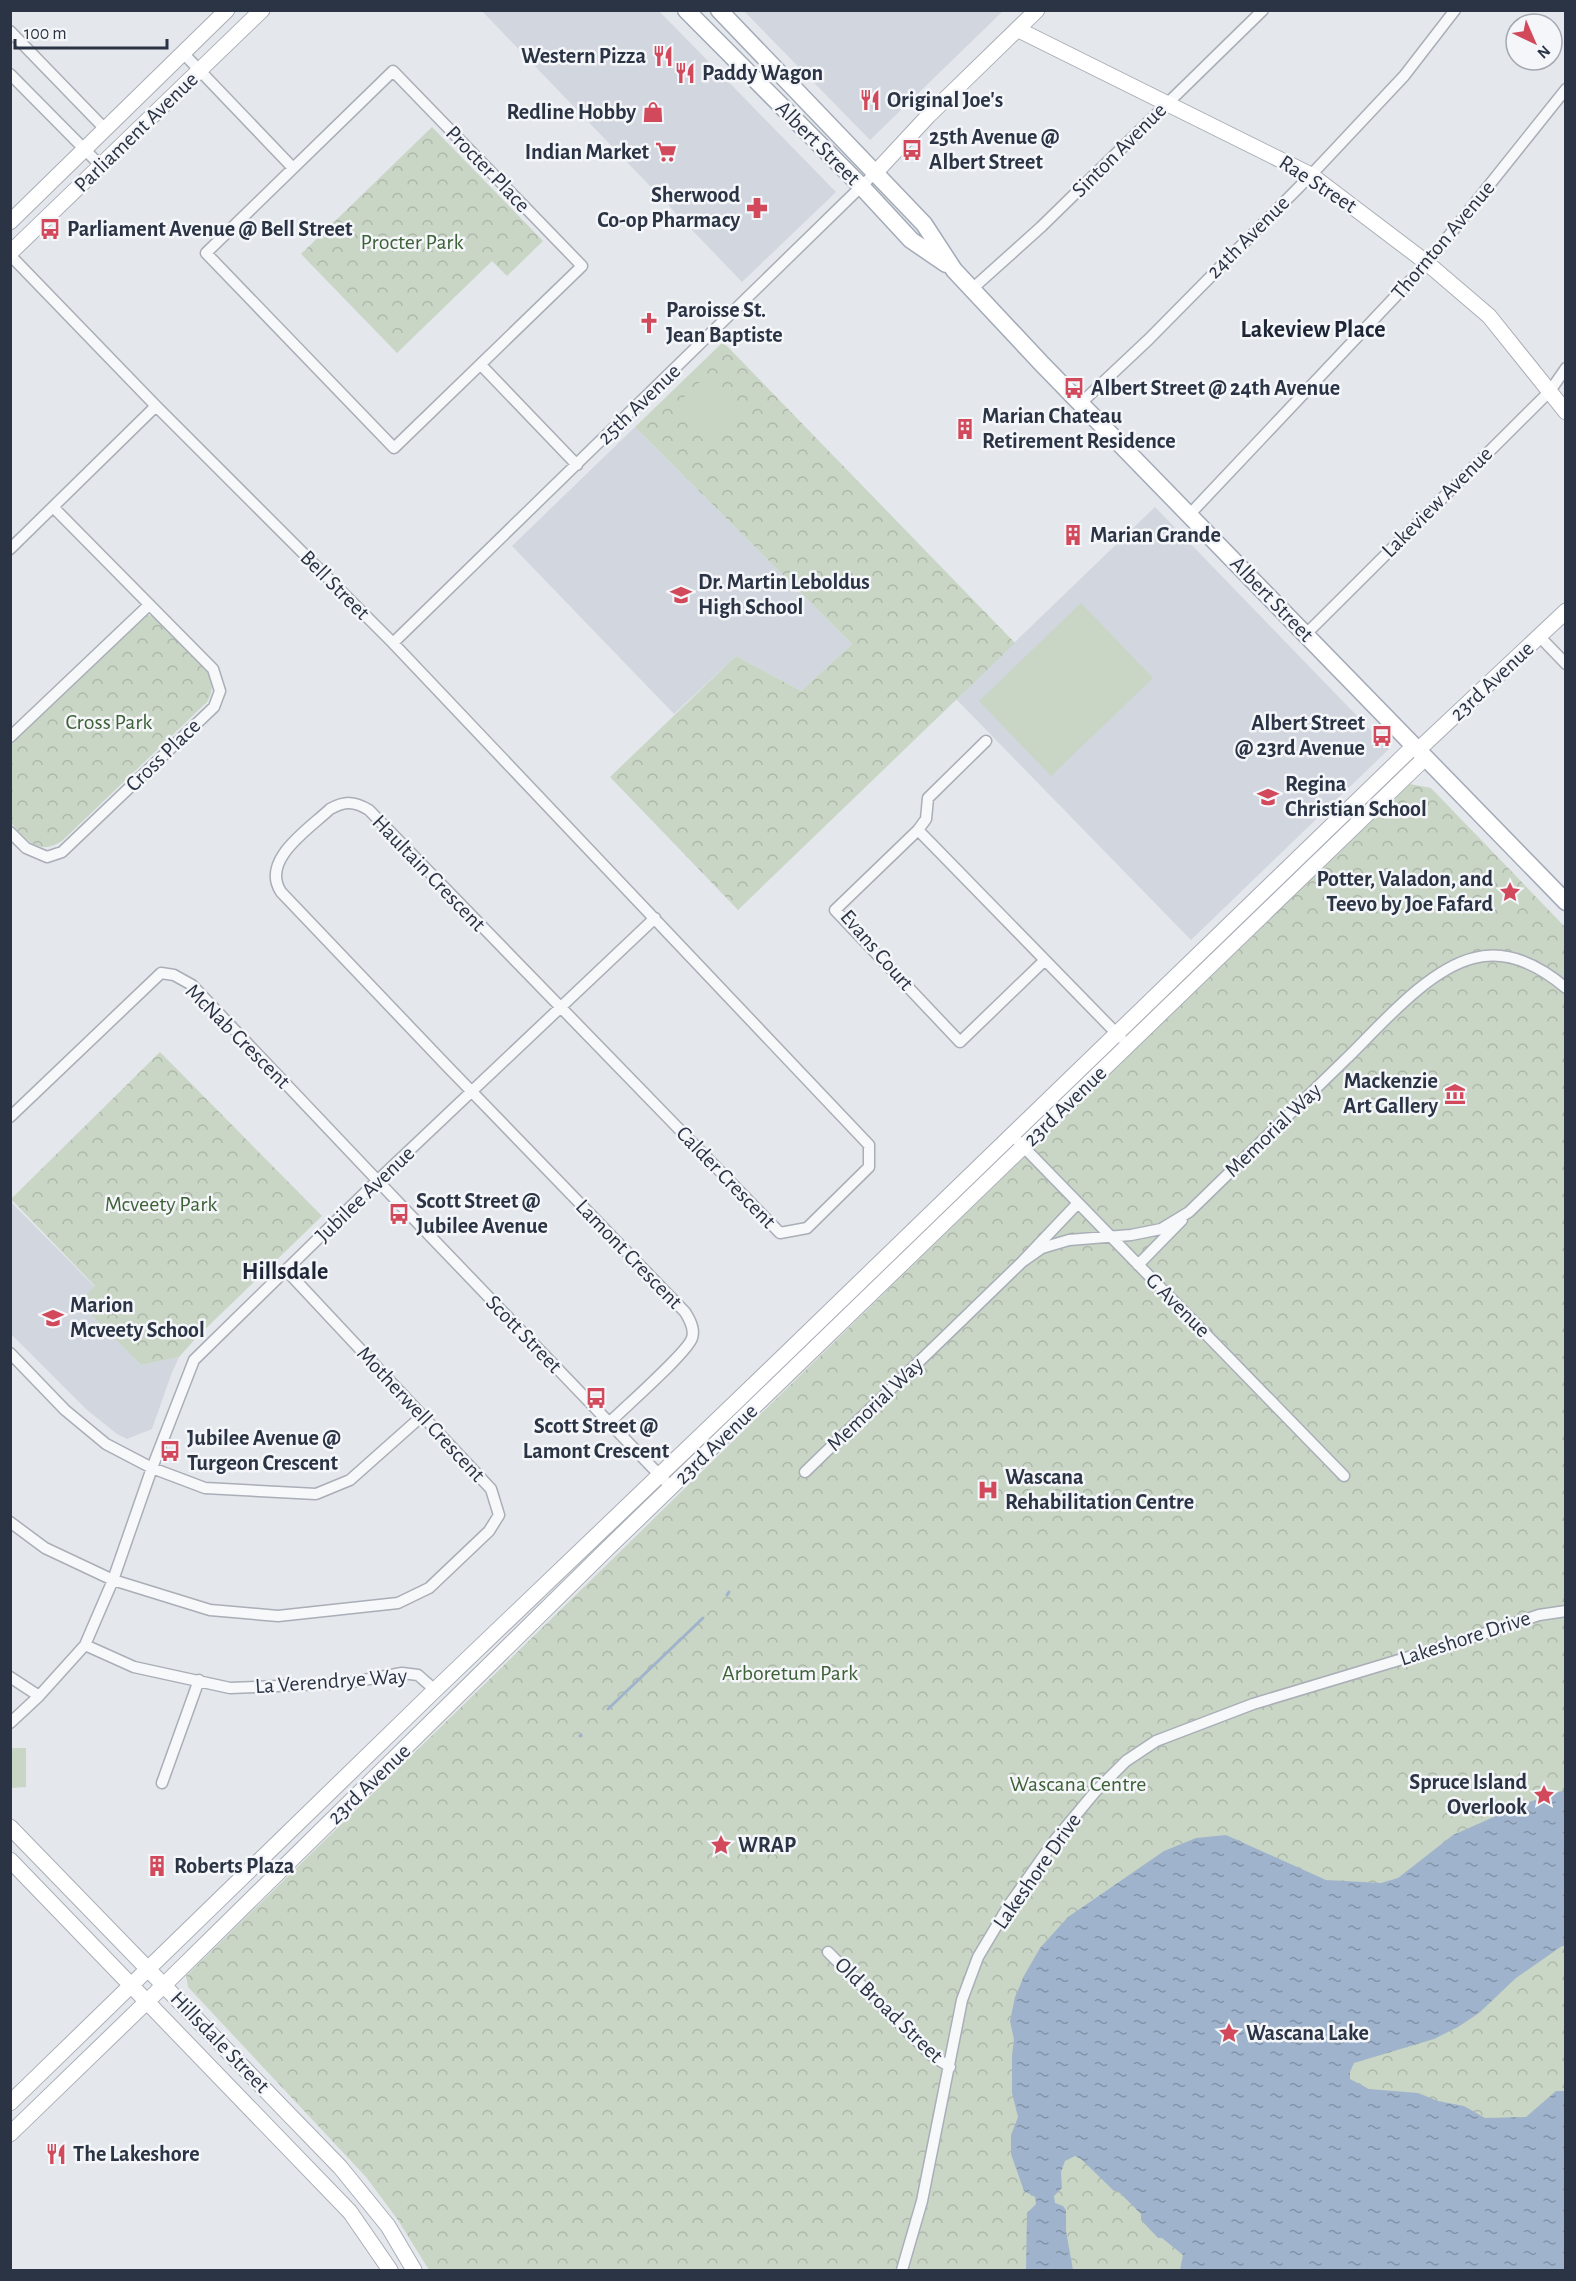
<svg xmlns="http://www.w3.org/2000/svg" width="1576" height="2281" viewBox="0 0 1576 2281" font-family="'Alegreya Sans',sans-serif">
  <defs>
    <pattern id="park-crowns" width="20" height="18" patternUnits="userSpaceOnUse" patternTransform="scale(1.5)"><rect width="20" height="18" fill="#c9d6c5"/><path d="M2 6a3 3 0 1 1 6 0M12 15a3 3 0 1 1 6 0" fill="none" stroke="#adb8ab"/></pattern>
    <pattern id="water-ripples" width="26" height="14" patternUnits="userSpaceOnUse" patternTransform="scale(1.5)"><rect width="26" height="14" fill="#9fb4cc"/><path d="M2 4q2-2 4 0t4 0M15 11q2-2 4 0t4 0" fill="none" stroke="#8293a7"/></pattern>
  </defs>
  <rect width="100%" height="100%" fill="#e4e7ec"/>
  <path fill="#d2d6de" d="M482,11H659L836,192L742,282Z
    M744,11H1003L870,140Z
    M635,427L852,644L801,691L736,656L674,714L512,546Z
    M1155,507L1389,749L1191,940L956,699Z
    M10,1201L95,1287L80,1302L141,1365L179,1357L171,1375L152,1429L127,1439L117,1434L87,1410L11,1334Z"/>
  <path fill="url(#park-crowns)" d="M432,127L543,241L507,276L492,261L397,353L301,254Z
    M723,342L1015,643L738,910L610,777L736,656L801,691L852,644L635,427Z
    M148,615L154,616L209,673C213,684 213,692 207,702L63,840C39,857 27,840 11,823V742L142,616Z
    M1410,784L1431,788L1565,927V2270H429L398,2220L366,2177L188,1987L186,1976L1041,1140Z
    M160,1052L322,1216L197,1337L179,1357L141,1365L79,1302L95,1286L11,1199Z"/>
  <path fill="#c9d6c5" d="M707,375L745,414L710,447L673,408Z
    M1081,603L1153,678L1051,776L979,701Z
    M11,1748H26V1787L11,1788Z"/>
  <path fill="url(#water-ripples)" d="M1565,1790V1946H1562L1516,1978L1479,2013L1458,2027L1434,2039L1354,2063L1350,2072V2079L1369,2089L1418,2093L1438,2101L1464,2106L1485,2118L1526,2117L1556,2091H1565V2270H1180L1183,2255L1162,2238H1158L1141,2220V2214L1118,2191H1114L1081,2159L1075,2156L1065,2161L1061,2172L1062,2188L1054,2196L1055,2203L1063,2206L1066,2210V2231L1073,2270H1026L1027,2213L1036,2204L1035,2197L1024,2191L1011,2154V2135L1018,2117L1012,2093V2055L1014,2040L1010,2021L1015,1997L1025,1974L1040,1948L1068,1917L1164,1851L1196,1838L1226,1835L1326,1880L1381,1883L1398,1878L1453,1835L1523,1804Z"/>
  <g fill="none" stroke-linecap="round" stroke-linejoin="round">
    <path stroke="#9fb4cc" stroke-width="3" d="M727,1595L729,1592
      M608,1709L703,1618
      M580,1736L581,1735"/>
    <defs>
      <path id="street" d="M10,31L105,129
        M183,53L293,168
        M393,71L582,266L394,448L206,253Z
        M10,74L101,166
        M10,255L156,406L393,643L869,1145V1167L807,1228L780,1233L369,810C354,801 345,801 330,809C309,829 260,860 281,892L445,1064L685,1312C690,1320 695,1329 692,1338C688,1352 624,1408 610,1422
        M972,289L1041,227L1263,10
        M481,365L577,465
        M1081,403L1149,339L1311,175L1404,76L1455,10
        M1189,515L1427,263L1566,89
        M10,549L156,406
        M1306,634L1550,391L1566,368
        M1539,636L1566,664
        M393,643L876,172
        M10,737L149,605
        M986,741L928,798L926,819L918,830L835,910L960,1042L1045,960
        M918,830L1121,1038
        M10,832L26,848L47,857L62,852L214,707L220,691L213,669L53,507
        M10,1117L161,973L174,975L192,985L432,1238L671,1487
        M1012,1135L1344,1476
        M1022,1262L1042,1248L1069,1240L1131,1235L1161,1229L1189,1212C1242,1161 1294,1110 1346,1059C1380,1026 1428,969 1474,958C1508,949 1540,966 1566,988
        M1138,1265L1182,1220
        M10,1353L65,1410L106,1444L152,1468L205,1488L316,1494L350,1480L422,1416
        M805,1472L1022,1262L1078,1203
        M10,1522L45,1548L113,1580L210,1610L278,1616L398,1603L429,1588L489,1531L499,1515L491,1489L286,1270
        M85,1645L134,1667L230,1688L347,1683L402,1673L418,1675L435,1690
        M10,1677L39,1696
        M10,1723L39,1696L85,1645L113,1580L152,1468L194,1360L377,1181L655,918
        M162,1783L199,1680
        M828,1952L931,2055L950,2067
        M902,2270L922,2201L962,2000L978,1957L1009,1905L1055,1840L1095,1792L1126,1761L1156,1741L1253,1704L1462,1641L1539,1615L1566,1611"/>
      <path id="secondary" d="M1017,29L1311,175L1427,263L1489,316L1566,412
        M876,172L929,115L1037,10
        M10,222L227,10
        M10,253L262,10
        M1418,750L1566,611
        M10,1827L340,2167L388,2226L414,2270
        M10,1860L350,2212L390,2270
        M10,2103L435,1690L736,1402L1414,746
        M10,2134L164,1985L608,1548L1425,758"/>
      <path id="primary" d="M686,10L861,186L911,240L946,264
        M719,10L924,224L954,270L1042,364L1566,902"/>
    </defs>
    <use href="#street" stroke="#a9aeb7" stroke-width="13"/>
    <use href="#secondary" stroke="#a9aeb7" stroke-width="17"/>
    <use href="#primary" stroke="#a3abb8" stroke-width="19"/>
    <use href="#street" stroke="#f7f8fa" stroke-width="10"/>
    <use href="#secondary" stroke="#fff" stroke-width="15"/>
    <use href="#primary" stroke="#fff" stroke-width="16"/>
  </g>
  <defs>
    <symbol id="restaurant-bare" viewBox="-9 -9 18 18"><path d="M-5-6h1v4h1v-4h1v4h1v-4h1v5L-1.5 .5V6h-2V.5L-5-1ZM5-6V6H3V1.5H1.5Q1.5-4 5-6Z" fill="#d1495b" stroke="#f4f6f9" stroke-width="2.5" paint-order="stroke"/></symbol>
    <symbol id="shop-bare" viewBox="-9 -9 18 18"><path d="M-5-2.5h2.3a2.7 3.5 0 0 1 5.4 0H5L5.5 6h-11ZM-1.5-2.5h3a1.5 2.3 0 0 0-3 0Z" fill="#d1495b" stroke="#f4f6f9" stroke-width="2.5" paint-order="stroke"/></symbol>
    <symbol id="bus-bare" viewBox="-9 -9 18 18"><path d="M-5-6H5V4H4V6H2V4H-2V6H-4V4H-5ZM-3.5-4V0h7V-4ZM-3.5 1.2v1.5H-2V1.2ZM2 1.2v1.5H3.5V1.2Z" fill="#d1495b" stroke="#f4f6f9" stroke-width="2.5" paint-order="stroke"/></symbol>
    <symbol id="supermarket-bare" viewBox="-9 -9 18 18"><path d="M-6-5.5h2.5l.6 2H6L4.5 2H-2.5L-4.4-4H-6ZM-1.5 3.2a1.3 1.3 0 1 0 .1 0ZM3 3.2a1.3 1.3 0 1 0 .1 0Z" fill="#d1495b" stroke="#f4f6f9" stroke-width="2.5" paint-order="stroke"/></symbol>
    <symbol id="pharmacy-bare" viewBox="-9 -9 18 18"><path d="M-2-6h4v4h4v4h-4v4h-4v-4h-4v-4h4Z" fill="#d1495b" stroke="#f4f6f9" stroke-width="2.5" paint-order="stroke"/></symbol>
    <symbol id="church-bare" viewBox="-9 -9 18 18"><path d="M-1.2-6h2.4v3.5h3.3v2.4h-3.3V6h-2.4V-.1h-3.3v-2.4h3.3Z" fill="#d1495b" stroke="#f4f6f9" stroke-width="2.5" paint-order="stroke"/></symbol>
    <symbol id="building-bare" viewBox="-9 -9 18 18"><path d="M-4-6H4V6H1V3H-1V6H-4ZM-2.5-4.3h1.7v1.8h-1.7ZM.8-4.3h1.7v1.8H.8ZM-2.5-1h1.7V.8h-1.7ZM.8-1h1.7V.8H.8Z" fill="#d1495b" stroke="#f4f6f9" stroke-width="2.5" paint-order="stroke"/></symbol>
    <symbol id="school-bare" viewBox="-9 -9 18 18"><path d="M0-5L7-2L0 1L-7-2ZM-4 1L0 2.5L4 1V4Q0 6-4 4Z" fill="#d1495b" stroke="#f4f6f9" stroke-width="2.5" paint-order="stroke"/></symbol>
    <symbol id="sight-bare" viewBox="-9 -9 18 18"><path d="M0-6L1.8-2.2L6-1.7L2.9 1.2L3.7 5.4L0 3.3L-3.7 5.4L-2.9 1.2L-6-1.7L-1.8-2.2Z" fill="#d1495b" stroke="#f4f6f9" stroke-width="2.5" paint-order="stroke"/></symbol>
    <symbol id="museum-bare" viewBox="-9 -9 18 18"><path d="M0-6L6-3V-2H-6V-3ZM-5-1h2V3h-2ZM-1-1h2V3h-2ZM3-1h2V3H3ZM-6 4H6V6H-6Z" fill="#d1495b" stroke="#f4f6f9" stroke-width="2.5" paint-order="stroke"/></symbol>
    <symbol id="hospital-bare" viewBox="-9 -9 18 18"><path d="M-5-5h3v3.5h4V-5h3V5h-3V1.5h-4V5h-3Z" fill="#d1495b" stroke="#f4f6f9" stroke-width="2.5" paint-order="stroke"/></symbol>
  </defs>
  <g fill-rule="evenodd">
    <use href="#restaurant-bare" x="648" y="41" width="30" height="30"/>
    <use href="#restaurant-bare" x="670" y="58" width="30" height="30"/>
    <use href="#restaurant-bare" x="855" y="85" width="30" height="30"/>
    <use href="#shop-bare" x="638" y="97" width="30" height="30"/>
    <use href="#bus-bare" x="897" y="135" width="30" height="30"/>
    <use href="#supermarket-bare" x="651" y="137" width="30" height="30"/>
    <use href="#pharmacy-bare" x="742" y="193" width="30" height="30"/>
    <use href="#bus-bare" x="35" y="214" width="30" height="30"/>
    <use href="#church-bare" x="634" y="308" width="30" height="30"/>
    <use href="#bus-bare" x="1059" y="373" width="30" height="30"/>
    <use href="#building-bare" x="950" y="414" width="30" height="30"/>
    <use href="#building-bare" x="1058" y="520" width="30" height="30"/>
    <use href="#school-bare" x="666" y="580" width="30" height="30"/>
    <use href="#bus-bare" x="1367" y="721" width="30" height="30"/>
    <use href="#school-bare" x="1253" y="782" width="30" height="30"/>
    <use href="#sight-bare" x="1495" y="877" width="30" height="30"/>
    <use href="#museum-bare" x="1440" y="1079" width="30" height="30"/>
    <use href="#bus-bare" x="384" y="1199" width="30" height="30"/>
    <use href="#school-bare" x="38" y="1303" width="30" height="30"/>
    <use href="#bus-bare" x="581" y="1383" width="30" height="30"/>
    <use href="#bus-bare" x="155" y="1436" width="30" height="30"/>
    <use href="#hospital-bare" x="973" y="1475" width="30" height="30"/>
    <use href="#sight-bare" x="1529" y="1780" width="30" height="30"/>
    <use href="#sight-bare" x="706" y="1830" width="30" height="30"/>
    <use href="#building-bare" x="142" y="1851" width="30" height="30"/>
    <use href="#sight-bare" x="1214" y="2018" width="30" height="30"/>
    <use href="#restaurant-bare" x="41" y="2139" width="30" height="30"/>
  </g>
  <g text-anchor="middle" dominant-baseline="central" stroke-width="5" stroke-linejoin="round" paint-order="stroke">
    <g font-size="22" font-weight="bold" fill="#2b3445" stroke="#f4f6f9" text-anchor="start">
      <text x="646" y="56" text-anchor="end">Western Pizza</text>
      <text x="702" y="73">Paddy Wagon</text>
      <text x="887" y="100">Original Joe's</text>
      <text x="636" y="112" text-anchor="end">Redline Hobby</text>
      <text x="929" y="137">25th Avenue @<tspan x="929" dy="25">Albert Street</tspan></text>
      <text x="649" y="152" text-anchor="end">Indian Market</text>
      <text x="740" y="195" text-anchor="end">Sherwood<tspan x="740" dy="25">Co-op Pharmacy</tspan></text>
      <text x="67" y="229">Parliament Avenue @ Bell Street</text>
      <text x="666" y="310">Paroisse St.<tspan x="666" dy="25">Jean Baptiste</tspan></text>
      <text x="1091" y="388">Albert Street @ 24th Avenue</text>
      <text x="982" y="416">Marian Chateau<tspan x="982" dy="25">Retirement Residence</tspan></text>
      <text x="1090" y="535">Marian Grande</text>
      <text x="698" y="582">Dr. Martin Leboldus<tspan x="698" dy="25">High School</tspan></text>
      <text x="1365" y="723" text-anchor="end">Albert Street<tspan x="1365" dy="25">@ 23rd Avenue</tspan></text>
      <text x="1285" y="784">Regina<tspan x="1285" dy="25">Christian School</tspan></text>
      <text x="1493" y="879" text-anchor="end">Potter, Valadon, and<tspan x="1493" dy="25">Teevo by Joe Fafard</tspan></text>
      <text x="1438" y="1081" text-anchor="end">Mackenzie<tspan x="1438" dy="25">Art Gallery</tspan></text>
      <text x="416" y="1201">Scott Street @<tspan x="416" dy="25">Jubilee Avenue</tspan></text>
      <text x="70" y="1305">Marion<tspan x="70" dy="25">Mcveety School</tspan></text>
      <text x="596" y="1426" text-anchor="middle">Scott Street @<tspan x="596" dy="25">Lamont Crescent</tspan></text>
      <text x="187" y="1438">Jubilee Avenue @<tspan x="187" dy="25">Turgeon Crescent</tspan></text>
      <text x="1005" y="1477">Wascana<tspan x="1005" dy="25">Rehabilitation Centre</tspan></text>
      <text x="1527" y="1782" text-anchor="end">Spruce Island<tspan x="1527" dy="25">Overlook</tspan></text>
      <text x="738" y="1845">WRAP</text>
      <text x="174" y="1866">Roberts Plaza</text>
      <text x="1246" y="2033">Wascana Lake</text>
      <text x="73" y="2154">The Lakeshore</text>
    </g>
    <g font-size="22" fill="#2b3445" stroke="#f4f6f9">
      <text transform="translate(136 132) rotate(-44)">Parliament Avenue</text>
      <text transform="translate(818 143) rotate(45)">Albert Street</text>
      <text transform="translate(1119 150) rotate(-45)">Sinton Avenue</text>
      <text transform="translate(488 169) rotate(46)">Procter Place</text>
      <text transform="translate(1318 184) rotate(33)">Rae Street</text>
      <text transform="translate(1248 237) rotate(-45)">24th Avenue</text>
      <text transform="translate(1443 240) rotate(-50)">Thornton Avenue</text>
      <text transform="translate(639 404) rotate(-44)">25th Avenue</text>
      <text transform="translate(1437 502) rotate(-45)">Lakeview Avenue</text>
      <text transform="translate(335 585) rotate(45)">Bell Street</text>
      <text transform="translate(1272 599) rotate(46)">Albert Street</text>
      <text transform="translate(1492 681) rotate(-43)">23rd Avenue</text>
      <text transform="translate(163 755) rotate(-44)">Cross Place</text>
      <text transform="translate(429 873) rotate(46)">Haultain Crescent</text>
      <text transform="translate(877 950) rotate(49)">Evans Court</text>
      <text transform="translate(238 1036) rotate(45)">McNab Crescent</text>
      <text transform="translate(1065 1106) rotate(-44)">23rd Avenue</text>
      <text transform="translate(1273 1130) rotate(-44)">Memorial Way</text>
      <text transform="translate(726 1177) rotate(46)">Calder Crescent</text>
      <text transform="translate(365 1194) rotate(-44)">Jubilee Avenue</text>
      <text transform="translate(629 1254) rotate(46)">Lamont Crescent</text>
      <text transform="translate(1178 1305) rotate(45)">G Avenue</text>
      <text transform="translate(524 1334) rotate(46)">Scott Street</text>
      <text transform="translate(875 1404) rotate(-44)">Memorial Way</text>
      <text transform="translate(421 1414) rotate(47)">Motherwell Crescent</text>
      <text transform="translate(716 1444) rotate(-44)">23rd Avenue</text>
      <text transform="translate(1465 1638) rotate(-18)">Lakeshore Drive</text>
      <text transform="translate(331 1681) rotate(-4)">La Verendrye Way</text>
      <text transform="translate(369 1784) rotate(-44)">23rd Avenue</text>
      <text transform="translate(1037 1871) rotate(-55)">Lakeshore Drive</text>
      <text transform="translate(889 2010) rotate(44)">Old Broad Street</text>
      <text transform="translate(220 2042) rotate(46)">Hillsdale Street</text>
    </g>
    <g font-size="22" fill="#3f6138" stroke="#f4f6f9">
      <text x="412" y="242">Procter Park</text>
      <text x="109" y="722">Cross Park</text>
      <text x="161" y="1204">Mcveety Park</text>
      <text x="790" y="1673">Arboretum Park</text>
      <text x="1078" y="1784">Wascana Centre</text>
    </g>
    <g font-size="24" font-weight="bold" fill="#1d2536" stroke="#f4f6f9">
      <text x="1313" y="330">Lakeview Place</text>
      <text x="285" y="1272">Hillsdale</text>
    </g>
  </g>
  <rect width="1576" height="2281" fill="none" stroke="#2b3445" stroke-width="24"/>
  <g transform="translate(1534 42) rotate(136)"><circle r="28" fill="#f4f6f9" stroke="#a4a8b1" stroke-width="1.5"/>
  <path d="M0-4.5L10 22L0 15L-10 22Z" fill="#d1495b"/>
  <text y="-9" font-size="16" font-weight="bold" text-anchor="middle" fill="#2b3445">N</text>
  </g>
  <path d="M15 39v9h152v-9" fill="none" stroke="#2b3445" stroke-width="3"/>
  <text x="24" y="39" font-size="18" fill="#2b3445" stroke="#f4f6f9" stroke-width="4.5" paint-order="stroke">100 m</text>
</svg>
